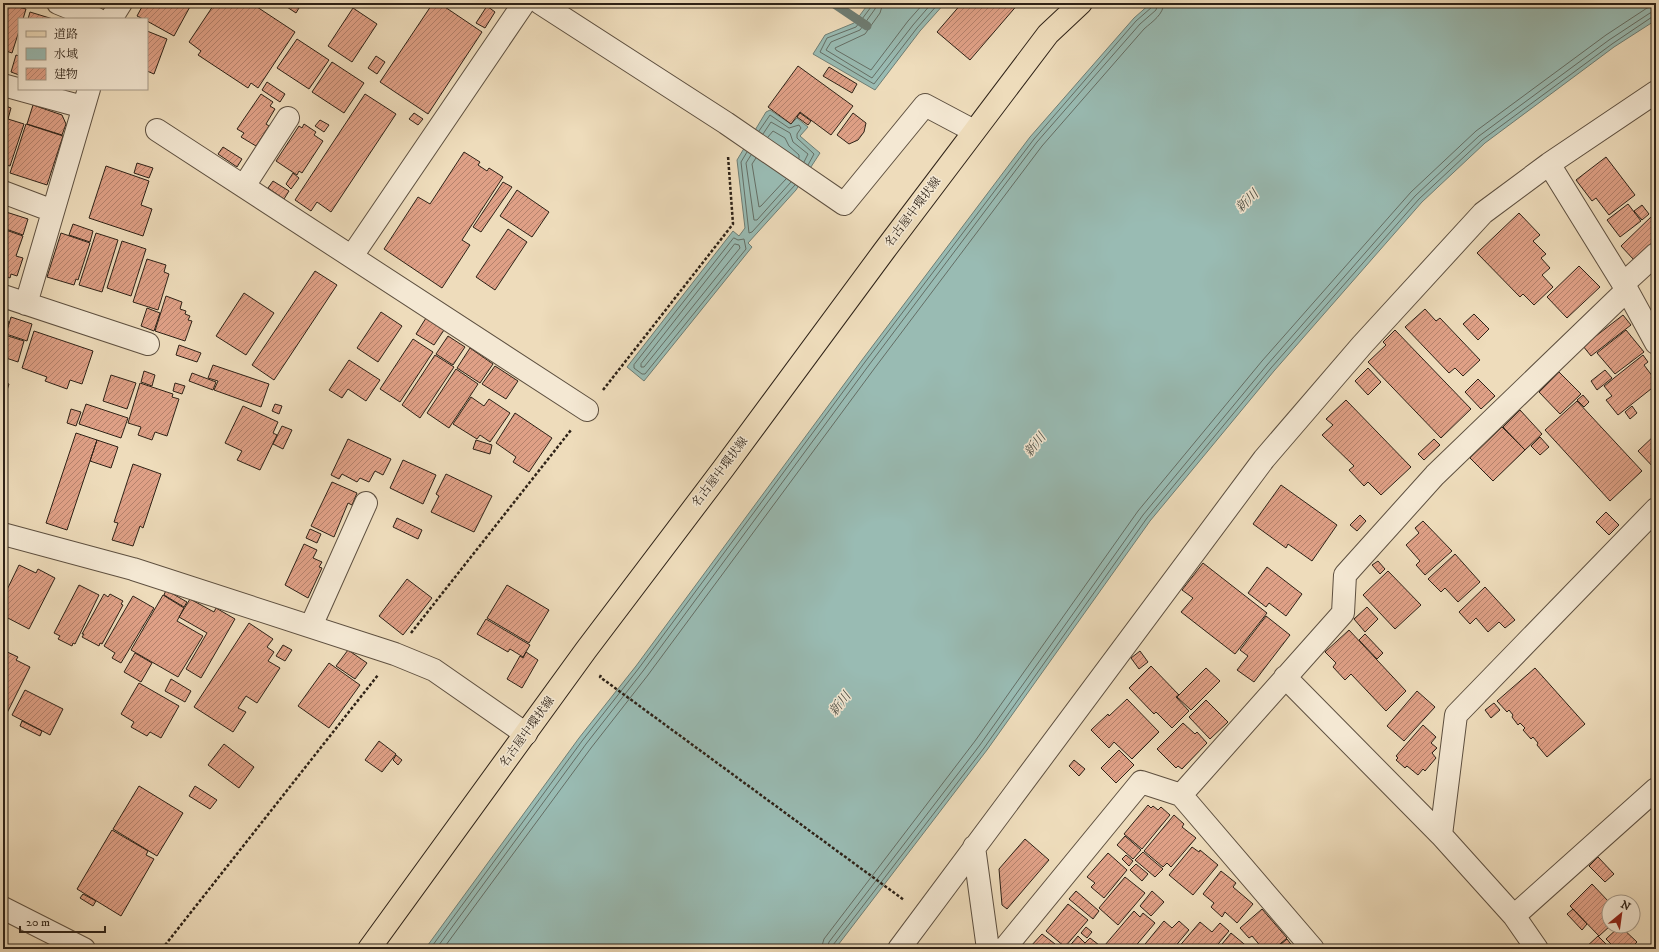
<svg xmlns="http://www.w3.org/2000/svg" width="1659" height="952" viewBox="0 0 1659 952" font-family="'IM FELL DW Pica','Noto Serif JP',serif">
  <defs>
    <pattern id="building-hatch" width="6" height="6" patternUnits="userSpaceOnUse"><rect width="6" height="6" fill="#dfa086"/><path d="M-1 1l2-2M0 6l6-6M5 7l2-2" fill="none" stroke="#b5826d"/></pattern>
  </defs>
  <rect width="100%" height="100%" fill="#eedcbb"/>
  <filter id="stains"><feTurbulence type="fractalNoise" baseFrequency=".005" numOctaves="4"/><feColorMatrix values="0 0 0 0 .2 0 0 0 0 .09 0 0 0 0 .02 0 0 0 .5 -.17"/></filter>
  <radialGradient id="worn" r=".72"><stop offset=".6" stop-color="#630" stop-opacity="0"/><stop offset="1" stop-color="#630" stop-opacity=".3"/></radialGradient>
  <path fill="#99bbb3" stroke="#6e7e75" d="M869,3H945L920,31L875,90L813,54L825,35L854,23Z
    M1151,3H1656V20L1614,47L1485,143L1422,202L1274,371L1150,521L987,750L835,949H425L579,738L636,666L862,360L1030,137L1134,18Z
    M770,110L791,124L797,118L808,127L800,136L820,153L796,190L748,243L752,247L644,381L627,367L733,231L739,236L745,228L737,160L766,112Z"/>
  <g fill="none" stroke-linecap="round" stroke-linejoin="round">
    <path stroke="#646e65" stroke-width="1" d="M872,3L871,7L856,27L827,38L820,52L874,84L917,28L939,3
      M877,3L875,9L860,30L831,42L826,50L872,78L913,25L932,3
      M883,3L880,13L865,34L835,48L836,50L871,70L908,21L924,3
      M759,131L770,115L789,128L799,125L801,128L797,134V138L814,154L808,165
      M763,134L771,122L790,133L793,142L808,154L804,162
      M768,137L773,131L785,138L789,146L799,155V158
      M747,152L741,162L749,233L752,232L795,185
      M751,155L746,163L754,220H757L791,182
      M756,158L752,164L759,207L761,206L786,179
      M734,238L738,240L744,239L746,249L645,374H642L634,368V365Z
      M735,244L739,245L740,248L644,367H641V364Z
      M430,949L582,741L639,668L865,362L1034,139L1136,21L1152,7L1153,3
      M436,949L586,744L643,671L869,365L1037,142L1140,24L1156,10L1158,3
      M443,949L591,748L648,675L874,369L1042,146L1144,29C1153,21 1163,15 1164,3
      M821,949L824,939L975,741L1138,511L1262,361L1411,192L1476,131L1606,35L1647,8L1656,6
      M827,949L829,942L980,745L1143,515L1267,365L1415,196L1479,136L1609,40L1650,13L1656,12
      M832,949L833,945L984,748L1147,518L1271,368L1419,199L1482,140L1612,44L1652,17H1656"/>
    <path stroke="#6e7e75" stroke-width="9" d="M833,3L867,26"/>
  </g>
  <path fill="url(#building-hatch)" stroke="#2e2217" d="M3,3L26,9L23,19H19V31L12,53L3,50Z
    M144,3H192L174,36L147,21V19H143L137,16Z
    M215,3H251L295,32L258,88L251,83L248,88L198,55L201,51L189,42Z
    M281,3H302L296,13Z
    M433,3H439L482,32L428,114L380,82Z
    M962,3H1019L970,60L937,32Z
    M487,6L495,12L485,28L476,23Z
    M353,8L377,24L352,62L328,46Z
    M30,12L53,19H28Z
    M147,31L167,39L154,74L147,71Z
    M297,39L329,60L309,89L277,68Z
    M16,55L19,56V75L11,72Z
    M376,56L385,62L377,74L368,68Z
    M332,62L364,83L344,113L312,92Z
    M798,66L853,106L831,135L800,112L791,124L768,107Z
    M829,67L857,84L852,93L823,76Z
    M267,82L285,94L280,102L262,90Z
    M261,94L273,102L270,106L275,109L266,124L269,126L256,146L241,137L244,133L237,129Z
    M365,94L396,114L331,212L317,202L311,211L295,200Z
    M3,105L11,108L8,119L24,124L10,166L3,164Z
    M33,105L62,115L66,124L62,135L27,124Z
    M414,113L423,119L418,125L409,119Z
    M800,113L811,121L808,125L797,117Z
    M853,113L866,123L864,132L858,140L849,144L837,135Z
    M320,120L329,125L324,132L315,126Z
    M26,124L63,136L47,185L10,173Z
    M304,124L316,132L314,135L323,141L302,173L299,171L297,175L276,161L299,126L302,128Z
    M223,147L242,159L237,167L218,154Z
    M464,152L480,162L478,165L487,171L489,168L503,177L462,240L470,245L442,288L384,249L418,197L430,204Z
    M1606,157L1635,195L1609,215L1596,198L1592,201L1576,180Z
    M137,163L153,168L149,178L134,173Z
    M106,166L149,181L141,205L152,209L143,236L89,218Z
    M293,173L299,178L291,189L286,184Z
    M273,181L289,191L284,199L268,188Z
    M503,182L512,187L481,232L473,227Z
    M517,190L549,212L532,237L500,216Z
    M1628,204L1641,221L1620,237L1607,220Z
    M1642,205L1649,214L1642,220L1634,211Z
    M3,211L28,219L23,235L3,228Z
    M1519,213L1540,235L1533,241L1546,254L1541,258L1550,268L1542,275L1553,287L1534,305L1523,294L1520,297L1477,253Z
    M1653,215L1656,218V240L1634,260L1621,246Z
    M73,224L93,231L90,242L69,235Z
    M3,229L23,236L16,256L23,258L17,276L11,274L10,278L3,275Z
    M508,229L527,242L495,290L476,277Z
    M61,233L90,243L78,280L76,279L74,285L47,277Z
    M96,233L118,240L102,292L79,285Z
    M122,241L146,249L131,296L107,288Z
    M147,259L166,265L164,272L169,274L158,310L133,302Z
    M1579,266L1600,287L1567,318L1547,297Z
    M315,271L337,285L274,380L252,365Z
    M244,293L274,313L246,355L216,336Z
    M166,296L182,302L180,309L186,311L185,314L190,316L188,320L192,321L185,341L155,331Z
    M147,308L160,313L154,331L141,326Z
    M1425,309L1436,321L1440,318L1480,360L1463,376L1455,368L1449,373L1405,327Z
    M381,312L402,326L378,362L357,348Z
    M1474,314L1489,329L1478,340L1463,324Z
    M3,315H5L3,319L9,322L5,335L24,341L18,362L3,357Z
    M1623,315L1631,325L1591,356L1583,346Z
    M11,317L32,324L27,341L6,334Z
    M426,318L444,330L434,345L416,334Z
    M1395,330L1471,409L1441,438L1368,362L1386,345L1383,342Z
    M1626,330L1644,352L1615,374L1597,353Z
    M34,331L93,351L82,384L70,380L67,389L45,381L47,377L22,368Z
    M448,336L465,347L453,365L436,354Z
    M413,339L433,352L400,402L380,389Z
    M179,345L201,353L197,362L176,355Z
    M470,348L493,364L480,383L457,368Z
    M435,355L454,367L420,418L402,405Z
    M1643,355L1648,362L1644,365L1656,381V385L1618,415L1606,400L1612,396L1604,386Z
    M349,360L380,380L366,401L348,389L342,398L329,390Z
    M213,365L269,384L261,407L214,390L218,381L208,378Z
    M495,366L518,381L506,399L482,384Z
    M1368,368L1381,382L1368,395L1355,381Z
    M456,369L478,384L449,428L427,413Z
    M1605,370L1612,378L1597,390L1591,381Z
    M144,371L155,375L152,386L141,382Z
    M1559,372L1581,394L1560,414L1539,392Z
    M192,373L216,382L213,390L189,381Z
    M111,375L136,383L127,409L103,401Z
    M1478,379L1495,396L1481,409L1465,392Z
    M3,382L9,384L3,403Z
    M140,383L173,394L172,397L179,399L167,436L155,432L152,440L138,435L141,427L128,423Z
    M175,383L185,386L182,394L173,391Z
    M1583,395L1589,402L1584,407L1577,400Z
    M471,397L484,406L489,399L510,413L490,442L480,435L477,439L453,424Z
    M1346,400L1411,467L1381,495L1368,482L1364,486L1349,470L1354,466L1322,435L1333,425L1326,419Z
    M1577,401L1642,471L1610,501L1545,430Z
    M86,404L128,418L121,438L79,424Z
    M275,404L282,406L279,414L272,411Z
    M243,406L278,422L273,433L277,435L260,470L237,460L242,451L225,443Z
    M1632,406L1637,413L1630,419L1625,412Z
    M71,409L81,412L76,426L67,423Z
    M1520,410L1542,434L1525,450L1503,427Z
    M515,413L552,438L529,472L513,462L516,457L496,443Z
    M282,426L292,430L283,449L273,444Z
    M1502,427L1525,450L1493,481L1470,458Z
    M76,433L97,440L67,530L46,523Z
    M1656,434V470L1638,451Z
    M1540,437L1549,447L1540,455L1531,446Z
    M348,439L391,459L383,475L375,471L369,482L360,478L357,482L342,474L339,479L331,475Z
    M1434,439L1440,445L1424,460L1418,454Z
    M97,440L118,447L111,468L90,461Z
    M476,440L492,445L490,454L473,449Z
    M403,460L436,475L423,504L390,488Z
    M133,464L161,474L143,528L140,526L133,546L112,540L118,523L114,522Z
    M446,474L492,496L474,532L431,512L439,496L436,494Z
    M332,482L357,493L352,505L348,503L334,537L311,526Z
    M1281,485L1337,525L1312,561L1288,544L1286,548L1253,524Z
    M1606,512L1619,525L1609,535L1596,522Z
    M1360,515L1366,521L1357,531L1350,525Z
    M397,518L422,530L418,539L393,527Z
    M1423,521L1452,551L1425,575L1416,565L1420,561L1406,545L1419,533L1415,528Z
    M310,529L321,534L317,543L306,538Z
    M304,544L317,550L313,558L322,562L319,567L322,568L308,598L285,585Z
    M1455,554L1480,582L1458,602L1445,588L1441,592L1428,579Z
    M1378,561L1385,569L1380,574L1372,565Z
    M1203,563L1267,613L1235,654L1181,612L1193,598L1182,590Z
    M19,565L36,573L38,569L55,578L29,629L4,616L6,612L3,611V598Z
    M1267,567L1302,594L1286,616L1269,603L1266,607L1248,593Z
    M1388,571L1421,605L1395,629L1363,595Z
    M407,579L432,598L403,635L379,616Z
    M79,585L99,595L75,644L73,643L72,646L58,639L60,636L54,633Z
    M507,585L549,610L529,643L487,618Z
    M1485,587L1515,620L1505,628L1499,622L1488,632L1476,618L1470,624L1459,612Z
    M166,590L187,602L184,607L164,595Z
    M104,594L108,597L110,594L123,601L121,604L123,605L102,644L100,643L99,646L82,637L84,634H82Z
    M163,595L184,608L177,621L203,636L178,677L131,650Z
    M133,596L154,608L121,663L112,658L115,653L104,646Z
    M190,599L214,612L216,608L235,619L201,678L186,669L207,633L179,617Z
    M1367,607L1378,619L1365,632L1354,619Z
    M1266,616L1290,635L1254,682L1237,670L1248,656L1240,650Z
    M486,619L530,645L523,657L510,649L508,652L477,634Z
    M249,623L273,639L267,647L274,652L268,661L280,668L257,703L246,696L238,708L246,712L233,732L194,707Z
    M1349,630L1406,691L1386,711L1351,674L1345,680L1333,667L1336,663L1325,652Z
    M1365,634L1383,653L1377,659L1359,640Z
    M283,645L292,650L285,661L276,656Z
    M3,650L18,657L16,660L30,667L3,721Z
    M348,650L367,663L355,679L336,666Z
    M1140,651L1148,662L1139,669L1131,658Z
    M526,652L538,660L522,688L507,679L520,656L523,658Z
    M135,653L152,663L141,682L124,672Z
    M329,663L360,685L329,728L298,706Z
    M1151,666L1179,695L1176,697L1189,711L1172,728L1156,712L1154,714L1129,688Z
    M1206,668L1220,681L1191,710L1177,697Z
    M1535,668L1585,724L1547,757L1537,745L1538,743L1533,737L1531,739L1523,730L1525,728L1520,723L1518,725L1512,717L1513,715L1509,710L1507,712L1497,701Z
    M171,679L191,691L185,702L165,691Z
    M139,683L179,706L161,738L150,732L147,736L131,727L134,722L121,714Z
    M25,690L63,709L50,735L12,715Z
    M1417,691L1435,707L1404,741L1387,726Z
    M1127,699L1159,732L1132,759L1114,742L1109,748L1091,730L1108,714L1109,716Z
    M1206,700L1228,722L1210,739L1189,717Z
    M1494,703L1500,710L1491,718L1485,710Z
    M22,721L42,731L40,736L20,726Z
    M1183,723L1195,734L1197,732L1207,743L1182,769L1178,766L1176,768L1157,749Z
    M1423,725L1436,737L1431,743L1437,748L1432,753L1436,758L1425,771L1423,769L1418,775L1407,766L1405,768L1396,760L1398,758L1396,756Z
    M379,741L396,754L382,772L365,760Z
    M224,744L254,767L239,788L208,765Z
    M1119,750L1134,765L1116,783L1101,768Z
    M396,755L402,760L398,765L393,760Z
    M1074,760L1085,769L1079,776L1069,766Z
    M139,786L183,813L157,856L113,829Z
    M195,786L217,800L210,809L189,796Z
    M1148,805L1151,808L1153,806L1158,810L1161,807L1170,815L1142,849L1124,834Z
    M1174,815L1184,824L1182,827L1196,838L1171,867L1167,863L1163,867L1144,851Z
    M112,830L148,851L146,855L154,859L121,916L77,889Z
    M1125,836L1141,850L1133,859L1117,845Z
    M1025,839L1049,860L1007,909L1002,905L999,869Z
    M1192,847L1199,852L1200,850L1218,865L1193,895L1169,875Z
    M1143,852L1163,869L1155,877L1135,860Z
    M1108,853L1127,870L1104,898L1091,887L1095,883L1087,877Z
    M1126,855L1133,861L1129,866L1122,859Z
    M1598,857L1614,874L1605,882L1589,866Z
    M1136,864L1148,874L1142,881L1130,870Z
    M1221,871L1236,883L1233,887L1253,904L1237,923L1225,912L1222,917L1211,907L1214,903L1203,894Z
    M1125,877L1145,893L1118,925L1099,908Z
    M1592,884L1609,902V926H1610L1599,936L1570,906Z
    M1076,891L1099,911L1093,919L1069,899Z
    M1152,891L1164,902L1151,916L1140,906Z
    M83,894L96,901L93,906L80,898Z
    M1068,904L1088,920L1065,947L1046,931Z
    M1262,909L1287,938L1274,949H1263L1252,936L1249,938L1240,928Z
    M1573,909L1587,924L1582,930L1567,914Z
    M1134,911L1140,917L1143,913L1155,923L1133,949H1110L1105,945Z
    M1164,921L1172,928L1179,921L1189,930L1173,949H1141Z
    M1200,922L1212,932L1220,923L1229,931L1214,949H1177Z
    M1620,926L1637,942L1630,949H1616L1606,939Z
    M1086,927L1092,932L1087,938L1081,933Z
    M1231,933L1250,949H1218Z
    M1042,934L1055,944L1051,949H1032L1030,947Z
    M1078,936L1085,943L1090,938L1099,945L1095,949H1067Z
    M1598,936L1611,949H1584Z
    M1287,939L1293,947L1291,949H1275Z"/>
  <g fill="none" stroke-linecap="round" stroke-linejoin="round">
    <defs>
      <path id="minor" d="M58,3L97,19
        M540,3L726,123L844,204L925,105L974,131
        M111,19L121,3
        M3,85L83,107
        M157,130L587,410
        M1549,164L1627,290L1656,343
        M244,186L288,118
        M3,192L53,211
        M352,256L524,3
        M1623,284L1656,254
        M3,296L148,344
        M26,304L89,89
        M3,534L133,569L395,654L434,670L526,734
        M311,626L366,503
        M1285,677L1441,835L1514,916L1537,949
        M1181,795L1313,949
        M1441,835L1456,715L1656,509
        M974,847L988,949
        M3,908L84,949
        M1514,916L1656,789
        M899,949L1264,459L1362,345L1483,213L1549,164L1656,92
        M1004,949L1141,782L1181,795L1343,613L1345,575L1435,475L1627,290"/>
      <path id="major" d="M369,949L586,650L723,469L884,251L1048,34L1081,3"/>
    </defs>
    <use href="#minor" stroke="#5e5040" stroke-width="24"/>
    <use href="#major" stroke="#2e2217" stroke-width="24"/>
    <path stroke="#2e2217" stroke-width="2.5" stroke-dasharray="3 2" stroke-linecap="butt" d="M603,390L733,224L728,156
      M411,633L571,430
      M601,675L600,677L904,900
      M162,949L378,675"/>
    <use href="#minor" stroke="#f4e8d3" stroke-width="22"/>
    <use href="#major" stroke="#eedcbb" stroke-width="22"/>
  </g>
  <g text-anchor="middle" dominant-baseline="central" stroke-width="3" stroke-linejoin="round" paint-order="stroke">
    <g font-size="12" fill="#2e2217" stroke="#f4e8d3">
      <text transform="translate(913 212) rotate(-53)">名古屋中環状線</text>
      <text transform="translate(720 472) rotate(-53)">名古屋中環状線</text>
      <text transform="translate(527 732) rotate(-54)">名古屋中環状線</text>
    </g>
    <g font-size="13" font-style="italic" fill="#4e5046" stroke="#f4e8d3">
      <text transform="translate(1247 201) rotate(-44)">新川</text>
      <text transform="translate(1035 445) rotate(-51)">新川</text>
      <text transform="translate(840 704) rotate(-53)">新川</text>
    </g>
  </g>
  <rect width="1659" height="952" fill="none" stroke="#eedcbb" stroke-width="16"/>
  <rect x="4" y="4" width="1651" height="944" fill="none" stroke="#2e2217" stroke-width="2"/>
  <rect x="8" y="8" width="1643" height="936" fill="none" stroke="#2e2217"/>
  <rect x="18" y="18" width="130" height="72" fill="#f4e8d3" stroke="#a59988"/>
  <rect x="26" y="31" width="20" height="6" fill="#eedcbb" stroke="#a59988"/>
  <text x="54" y="38" font-size="12" fill="#2e2217">道路</text>
  <rect x="26" y="48" width="20" height="12" fill="#99bbb3" stroke="#a59988"/>
  <text x="54" y="58" font-size="12" fill="#2e2217">水域</text>
  <rect x="26" y="68" width="20" height="12" fill="url(#building-hatch)" stroke="#a59988"/>
  <text x="54" y="78" font-size="12" fill="#2e2217">建物</text>
  <g transform="translate(1621 914) rotate(29)"><circle r="19" fill="#f4e8d3" stroke="#a59988"/>
  <path d="M0-3L7 15L0 10L-7 15Z" fill="#8f2418"/>
  <text y="-6" font-size="11" font-weight="bold" text-anchor="middle" fill="#2e2217">N</text>
  </g>
  <path d="M20 926v6h85v-6" fill="none" stroke="#2e2217" stroke-width="2"/>
  <text x="26" y="926" font-size="12" fill="#2e2217" stroke="#f4e8d3" stroke-width="3" paint-order="stroke">20 m</text>
  <rect width="100%" height="100%" filter="url(#stains)"/>
  <rect width="100%" height="100%" fill="url(#worn)"/>
</svg>
